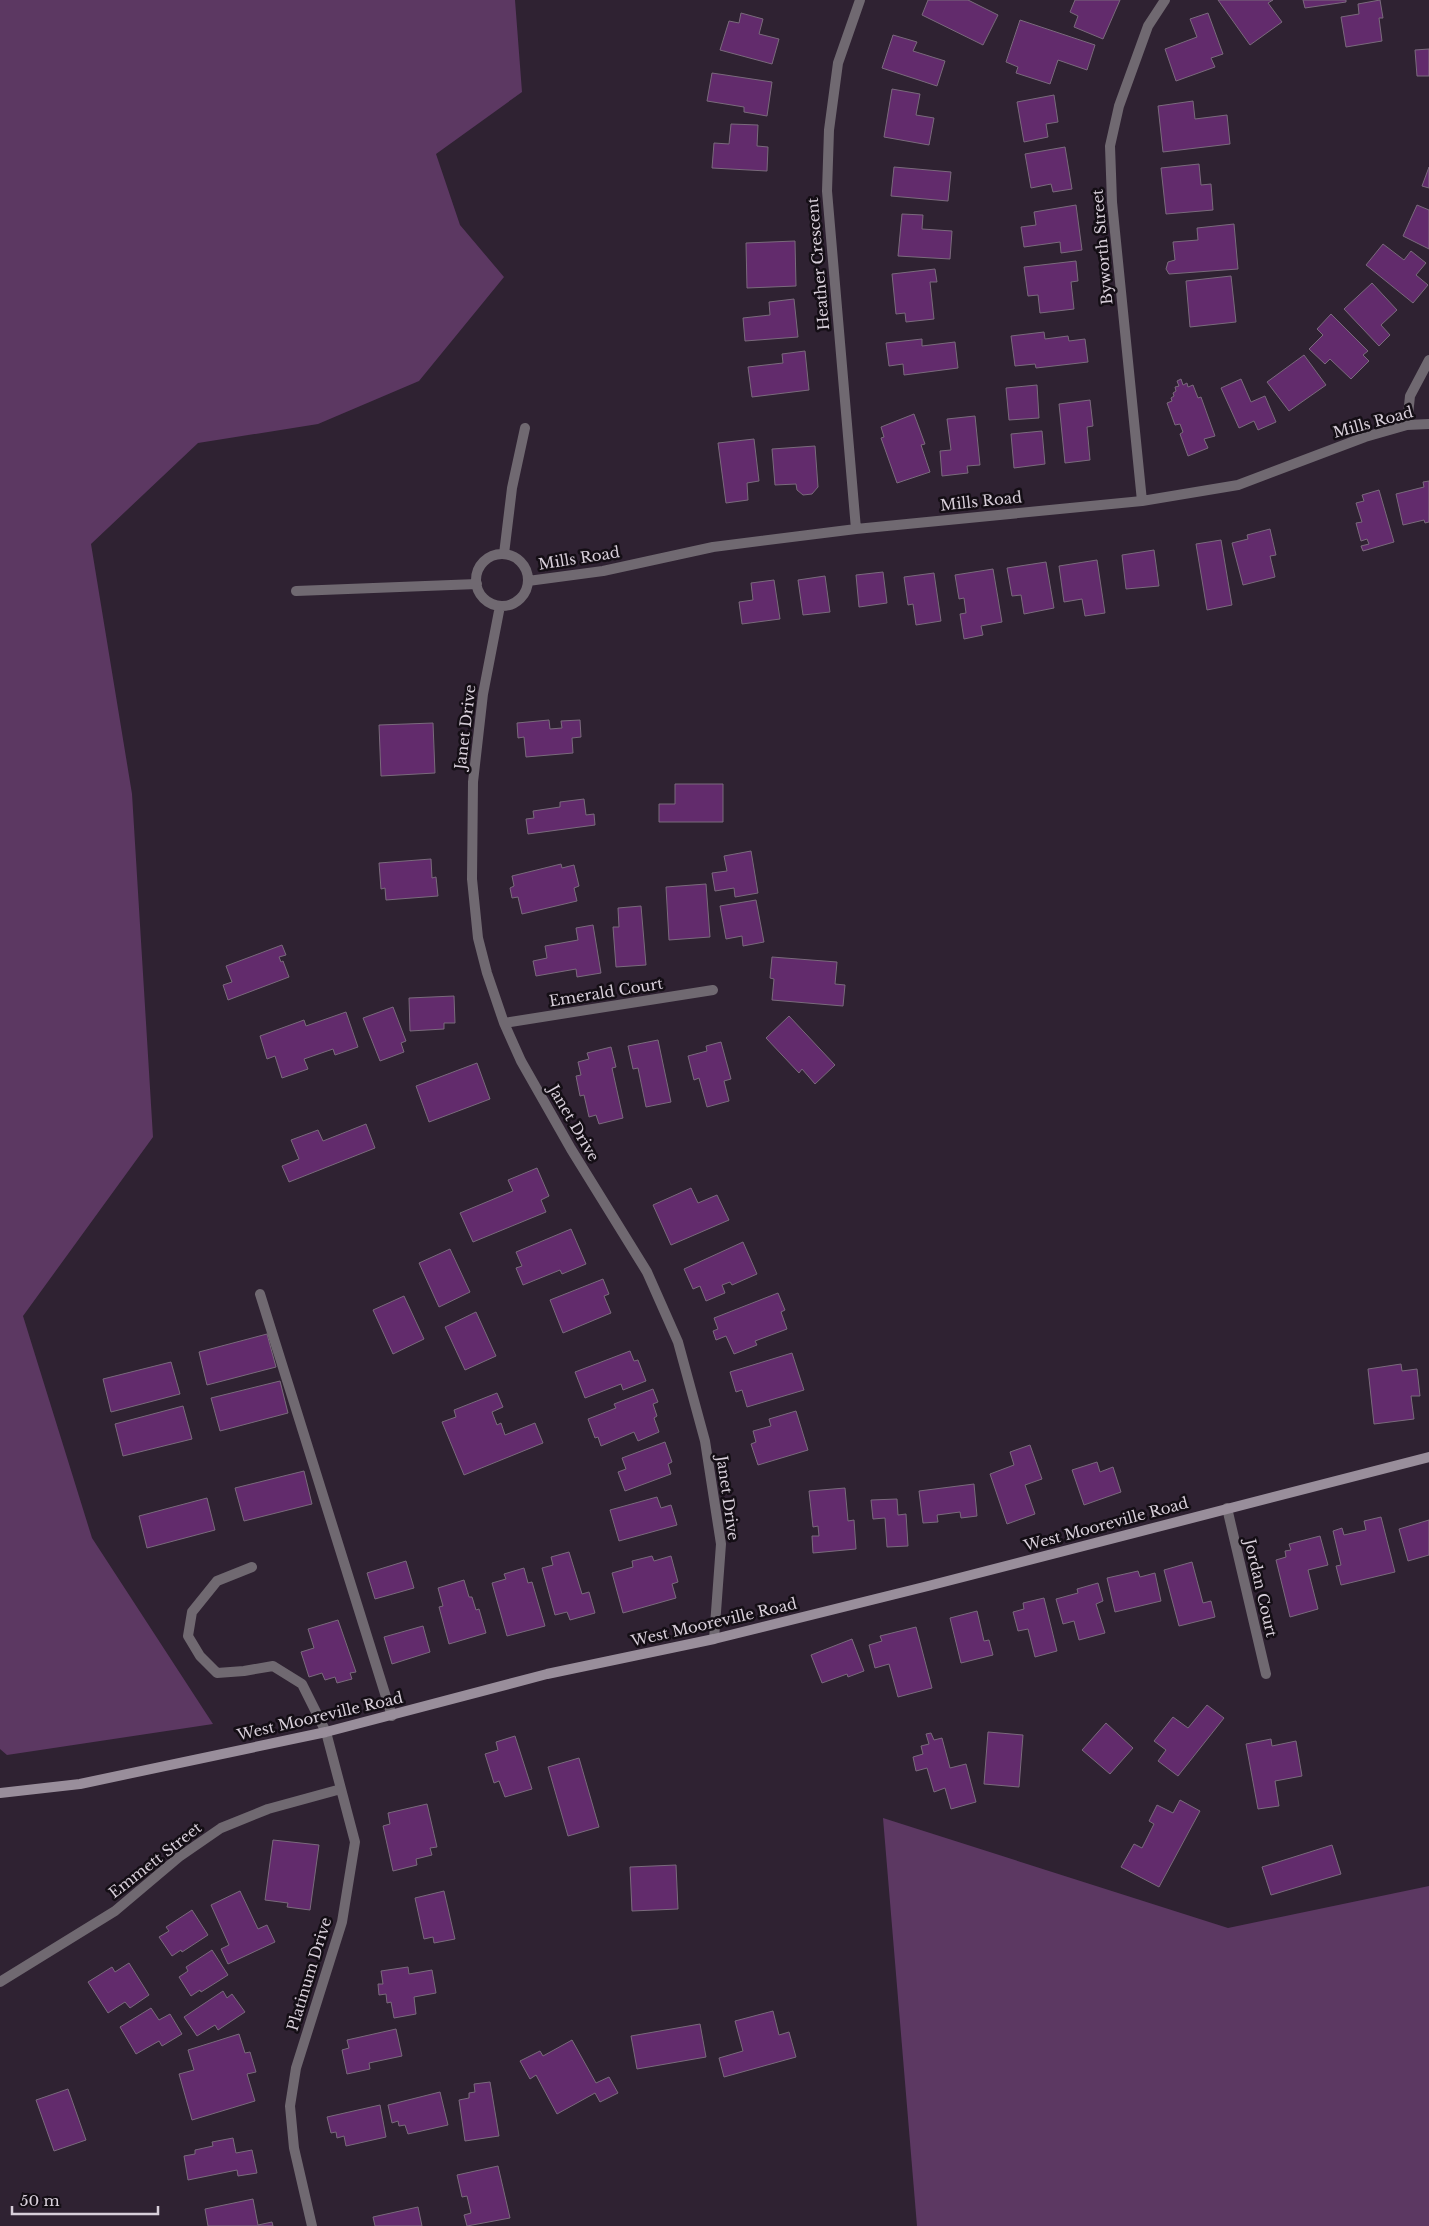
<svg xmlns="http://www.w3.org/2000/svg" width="1429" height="2226" viewBox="0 0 1429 2226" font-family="'Libre Baskerville',serif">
  <rect width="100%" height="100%" fill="#2f2232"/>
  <path fill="#5c3862" d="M0,0H515L522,92L436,154L460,225L504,277L419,381L318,424L198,443L91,544L132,794L153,1137L23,1316L92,1538L213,1724L7,1755L0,1749Z
    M883,1818L1228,1928L1429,1886V2226H917Z"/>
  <path fill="#622b6c" stroke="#7a6a7c" d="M928,0H968L998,15L983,45L922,15Z
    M1075,0H1120L1103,39L1074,27L1078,16L1070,12Z
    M1218,0H1273L1268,3L1282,22L1250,45Z
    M1303,0H1346V2L1305,8Z
    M1380,0L1383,18H1379L1382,41L1346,47L1341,17L1359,14L1358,4Z
    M741,13L763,19L759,34L779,39L772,64L720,50L729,21L739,23Z
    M1208,13L1223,54L1211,58L1215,67L1176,81L1165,49L1197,37L1190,19Z
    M1020,20L1095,45L1087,70L1058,60L1050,84L1016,73L1018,67L1006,62Z
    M893,35L917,42L913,51L945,61L937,86L882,68Z
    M1429,49V76H1417L1415,50Z
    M712,73L772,82L767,116L744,112V107L707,101Z
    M892,89L920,94L916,115L934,118L929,145L884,137Z
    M1054,95L1058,122L1046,124L1048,137L1024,142L1017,102Z
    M1193,101L1195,119L1227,115L1230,144L1163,152L1158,106Z
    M731,124L758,125L757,146L768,147L767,171L712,168L714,143L729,144Z
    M1065,147L1072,189L1053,192L1051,184L1031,188L1025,154Z
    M1199,164L1201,185L1211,184L1213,210L1166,214L1161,168Z
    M894,167L951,172L948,201L891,196Z
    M1429,167V188L1422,186Z
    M1076,205L1082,250L1061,253L1060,242L1024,247L1021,227L1036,225L1034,212Z
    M1417,205L1429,210V249L1403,236Z
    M902,214L923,215L922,229L952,231L950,259L898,256Z
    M1234,224L1238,269L1169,274L1166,269L1168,262L1175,260L1173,242L1198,240L1197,228Z
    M795,241L796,286L747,288L746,243Z
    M1383,244L1404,260L1411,251L1426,263L1416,275L1428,285L1413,303L1366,265Z
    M1076,261L1078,281L1071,282L1074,309L1040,313L1038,295L1028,296L1024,267Z
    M935,269L937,282H930L934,319L906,322L905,313L896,314L892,274Z
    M1231,276L1236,322L1190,327L1186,281Z
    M1372,283L1397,310L1381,325L1390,335L1379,346L1344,309Z
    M794,299L798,337L745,341L743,318L770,315L769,302Z
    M1331,314L1368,351L1363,355L1369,361L1351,379L1330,359L1325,364L1309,349L1323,335L1317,329Z
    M1044,332L1045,339L1068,336L1069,341L1085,339L1088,362L1036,368L1035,364L1015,366L1011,336Z
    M922,339V346L955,342L958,368L904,375L903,364L889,366L886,343Z
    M805,351L809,390L752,397L748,367L783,363L782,354Z
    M1304,355L1326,385L1289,411L1267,382Z
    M1181,379L1183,385L1187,383L1188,387L1193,385L1198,398L1201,397L1215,436L1204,439L1208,448L1188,456L1180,434L1183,432L1180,424L1175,425L1167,403L1172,401L1171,398L1174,396L1173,393L1176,391L1175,387L1179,386L1177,381Z
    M1241,379L1251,402L1265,396L1276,422L1258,430L1254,421L1239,428L1221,388Z
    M1037,385L1039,418L1009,420L1006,388Z
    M1090,400L1093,426L1087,427L1090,460L1065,463L1059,404Z
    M914,414L925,444L921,445L930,472L897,483L881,438L884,437L881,427Z
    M975,416L980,465L967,466L968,473L942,476L940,451L951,450L947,419Z
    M1042,431L1045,464L1014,468L1011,434Z
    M754,439L759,481L747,483L748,500L726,503L718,443Z
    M815,446L818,487L812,494L803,495L797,490L796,484L775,485L772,449Z
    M1429,481V522L1425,523L1424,520L1403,525L1396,494L1424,487L1423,482Z
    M1379,490L1394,542L1363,551L1361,546L1369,544L1367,539L1361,541L1356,523L1362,522L1356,503L1364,501L1362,495Z
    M1270,529L1276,555L1270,556L1275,577L1243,585L1232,543L1248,539L1247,535Z
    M1221,540L1232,605L1207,610L1196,544Z
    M1154,550L1159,586L1126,589L1122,555Z
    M1097,560L1105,613L1085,616L1082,599L1064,602L1059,566Z
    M1046,562L1054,608L1024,614L1021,595L1012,596L1007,568Z
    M993,569L1002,622L981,626L983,635L964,639L960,614L966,613L964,598L959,599L955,575Z
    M883,572L887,603L859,607L856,575Z
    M934,573L941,621L916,625L913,604L908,605L904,577Z
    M825,576L830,612L803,615L798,580Z
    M774,580L780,619L742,624L739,602L753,600L751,583Z
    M549,720L550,729L562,728L561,721L580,720L581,737L572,738L573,753L526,757L524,737L518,738L517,723Z
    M433,723L435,773L381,776L379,725Z
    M675,784H723V822H659V804H675Z
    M584,799L586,815L594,814L595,825L528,834L526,819L534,818L533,811L560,807V802Z
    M751,851L758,893L735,897L734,888L715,891L712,873L727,871L724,856Z
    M431,859L432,878L436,877L438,896L386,900L385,888L381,889L379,863Z
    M561,864L562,868L574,865L579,886L574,888L577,901L522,914L518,897L512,898L510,888L514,886L512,876Z
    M706,884L710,937L669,940L666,887Z
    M756,900L764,942L743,946L742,936L726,939L720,906Z
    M641,906L646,965L616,967L613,927H619L618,908Z
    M593,925L601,973L577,977L576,969L536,976L533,961L547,958L545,946L578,940L576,928Z
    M282,945L286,955L279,957L281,962L283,961L289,977L228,1000L223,985L232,982L226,966Z
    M772,957L837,962L835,984L845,985L843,1006L772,1000L774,979L770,978Z
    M454,996L455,1023H444V1029L410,1031L409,998Z
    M393,1007L406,1041L401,1043L404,1052L380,1061L363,1018Z
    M346,1012L358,1047L335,1055L333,1049L304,1059L308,1069L282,1078L275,1056L267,1059L260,1036L304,1020L306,1026Z
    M789,1016L835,1065L815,1084L802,1069L799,1073L766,1038Z
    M658,1040L671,1102L646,1107L638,1068L633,1069L628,1046Z
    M721,1042L731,1079L724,1081L729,1101L707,1107L699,1078L694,1080L688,1056L707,1051L706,1046Z
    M611,1047L616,1067L612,1068L623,1118L599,1124L596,1115L589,1117L584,1095L580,1096L576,1076L581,1075L578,1062L589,1059L587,1053Z
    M477,1063L490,1099L429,1122L416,1086Z
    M366,1124L375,1148L289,1182L282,1166L299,1159L291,1140L318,1130L323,1141Z
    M537,1168L549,1196L541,1200L546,1212L473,1242L460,1213L513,1191L508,1180Z
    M691,1188L698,1203L717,1195L729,1220L671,1245L653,1205Z
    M571,1229L586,1264L562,1274L560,1270L523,1285L516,1268L522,1266L516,1252Z
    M743,1242L757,1274L732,1285L730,1282L722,1285L725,1293L706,1301L700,1286L693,1289L684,1269Z
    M450,1249L470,1292L439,1307L419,1263Z
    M603,1279L609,1294L604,1296L611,1313L563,1333L550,1300Z
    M778,1293L785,1310L781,1312L787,1329L755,1341L757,1345L734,1354L726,1336L716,1340L713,1331L718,1329L714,1318Z
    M404,1296L424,1339L393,1354L373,1310Z
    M476,1312L496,1356L465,1370L445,1327Z
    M267,1334L276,1367L207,1385L199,1352Z
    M630,1351L634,1361L638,1360L646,1381L623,1390L621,1384L585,1398L575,1372Z
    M792,1353L804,1390L747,1407L742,1390L736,1392L730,1372Z
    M171,1362L180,1394L111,1412L103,1379Z
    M1401,1364L1402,1371L1417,1369L1420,1396H1411L1414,1419L1374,1424L1368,1369Z
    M280,1381L288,1413L220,1431L211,1398Z
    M653,1389L658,1402L653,1404L657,1416L654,1418L659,1432L638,1441L634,1432L601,1446L598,1437L595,1438L588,1419L616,1408L614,1404Z
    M497,1393L503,1407L492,1412L497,1425L501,1423L505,1435L535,1423L543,1443L464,1475L442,1422L456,1417L454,1410Z
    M183,1406L192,1439L123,1456L115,1424Z
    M796,1411L808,1450L758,1465L751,1444L756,1442L753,1431L771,1426L769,1419Z
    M665,1442L672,1462L668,1464L671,1474L625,1491L618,1472L626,1469L622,1458Z
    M1030,1445L1042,1479L1025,1485L1035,1514L1007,1524L990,1474L1014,1465L1010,1452Z
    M1097,1462L1100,1472L1113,1467L1121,1492L1084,1505L1072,1470Z
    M304,1471L312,1504L244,1521L235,1488Z
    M974,1484L977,1516L961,1518L960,1512L937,1515L938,1522L923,1523L919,1491Z
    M845,1488L848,1521L854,1520L856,1549L813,1553L812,1536H819L818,1526L813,1527L809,1491Z
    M657,1497L661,1508L671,1505L677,1525L619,1541L610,1510Z
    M207,1498L215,1530L147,1548L139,1516Z
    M897,1499L898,1515L906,1514L908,1546L887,1547L885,1518L873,1519L871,1500Z
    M1381,1517L1395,1572L1341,1585L1336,1566L1341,1565L1333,1531L1342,1528L1344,1535L1366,1530L1364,1521Z
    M1429,1520V1555L1408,1561L1399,1529Z
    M1320,1536L1328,1565L1308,1570L1318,1609L1290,1617L1276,1560L1286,1557L1285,1551L1291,1550L1289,1544Z
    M569,1552L582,1594L589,1592L595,1613L570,1620L567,1612L555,1615L542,1568L553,1565L551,1557Z
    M652,1556L654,1561L671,1556L678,1582L672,1584L676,1598L623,1613L612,1573L633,1567L632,1561Z
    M406,1561L414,1588L375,1599L367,1573Z
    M1192,1562L1203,1603L1211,1601L1215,1617L1179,1626L1164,1570Z
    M524,1568L528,1583L532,1582L545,1626L507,1636L492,1583L506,1579L504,1574Z
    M1138,1571L1140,1577L1155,1573L1161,1601L1115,1612L1107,1578Z
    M464,1580L469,1597H472L476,1610L479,1609L486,1633L449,1644L439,1607L443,1606L438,1588Z
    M1098,1583L1103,1601L1096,1604L1105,1633L1079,1640L1074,1621L1063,1624L1056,1599L1078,1593L1077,1589Z
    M1044,1598L1057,1651L1035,1657L1028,1629L1018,1631L1013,1612L1024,1609L1023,1603Z
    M977,1611L984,1641L989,1640L993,1655L961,1663L950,1618Z
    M338,1620L356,1672L350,1673L352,1679L337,1683L335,1677L325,1680L322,1673L309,1677L301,1652L314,1648L308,1629Z
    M423,1626L430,1652L392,1664L384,1637Z
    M916,1627L932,1688L898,1697L889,1664L875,1668L869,1645L882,1641L880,1636Z
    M852,1639L864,1671L848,1677L847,1674L822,1683L811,1655Z
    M1207,1705L1224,1718L1178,1776L1158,1761L1166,1750L1154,1741L1173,1717L1188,1728Z
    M1106,1723L1133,1748L1110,1774L1082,1750Z
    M988,1732L1023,1735L1019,1787L984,1784Z
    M931,1733L934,1740L942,1738L950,1768L966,1764L976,1802L951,1809L945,1788L934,1792L927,1768L916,1771L913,1757L923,1754L921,1746L929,1744L926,1734Z
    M515,1736L532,1789L505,1797L499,1781L494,1783L485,1754L498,1750L496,1742Z
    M1271,1739L1272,1746L1296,1741L1302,1776L1275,1781L1279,1806L1258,1809L1246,1744Z
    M579,1758L599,1827L568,1836L548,1767Z
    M1180,1800L1200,1811L1159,1887L1121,1867L1134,1844L1142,1848L1154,1824L1149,1821L1157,1805L1173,1813Z
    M427,1804L437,1847L430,1848L432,1855L416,1859L417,1865L393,1871L383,1826L390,1824L388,1813Z
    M273,1840L319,1845L310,1910L287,1907L288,1903L265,1900Z
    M1332,1845L1341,1874L1271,1895L1262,1867Z
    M676,1865L678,1909L632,1911L630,1867Z
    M240,1891L258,1929L267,1925L275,1942L228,1964L221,1949L229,1945L211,1905Z
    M444,1891L455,1939L434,1943L433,1937L424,1939L415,1898Z
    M192,1910L208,1935L182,1952L181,1950L172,1956L159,1937L169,1931L166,1927Z
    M212,1950L228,1975L201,1992L200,1990L191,1996L179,1977L188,1971L186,1967Z
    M129,1963L149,1995L130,2008L125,2002L108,2013L88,1982L112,1967L115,1972Z
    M408,1967L409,1974L432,1970L436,1993L414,1997L416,2014L394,2018L391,2002L387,2003L386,1994L379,1995L378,1984H383L381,1971Z
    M223,1991L227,1998L232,1994L245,2012L218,2030L215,2025L197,2036L184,2017Z
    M151,2008L159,2020L170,2014L182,2034L162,2046L159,2041L136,2054L120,2027Z
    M773,2011L779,2035L789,2032L796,2057L724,2077L719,2058L743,2051L735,2021Z
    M700,2024L706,2057L637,2069L631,2036Z
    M396,2029L402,2056L369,2063L370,2069L347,2074L342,2050L349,2048L347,2040Z
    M239,2034L245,2053L250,2052L256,2072L247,2074L255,2101L192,2120L179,2074L194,2070L188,2050Z
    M572,2040L596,2083L609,2077L618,2093L600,2102L595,2093L557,2114L536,2075L530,2079L520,2061L540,2051L543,2056Z
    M490,2082L499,2136L465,2141L459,2100L469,2098V2093L475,2092L474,2084Z
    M68,2089L86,2140L54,2151L36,2100Z
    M440,2092L448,2125L408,2134L405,2125L399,2126L398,2121L392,2123L388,2105Z
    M380,2105L386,2137L346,2146L344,2136L337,2138L336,2132L331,2133L327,2117Z
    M233,2138L236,2153L252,2150L257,2173L238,2176L237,2170L188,2180L184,2156L195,2154V2150L213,2146L212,2142Z
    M498,2166L510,2218L467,2226L464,2215L471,2213L467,2196L462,2197L457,2175Z
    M253,2199L258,2225L272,2222L273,2226H208L205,2209Z
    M418,2207L422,2226H375L373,2217Z"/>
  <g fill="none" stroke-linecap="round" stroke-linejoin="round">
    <path stroke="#706971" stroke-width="10" d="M260,1294L392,1716
      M252,1567L217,1581L192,1612L188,1636L200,1656L217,1673L244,1671L273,1666L302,1684L326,1732"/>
    <path stroke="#706971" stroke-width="10" d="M1407,425L1410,396L1429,360
      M1142,501L1112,202L1110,146L1119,106L1148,26L1165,0
      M856,529L827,191L829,130L838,63L860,0
      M504,554L512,488L525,428
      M476 580a26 26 0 1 1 52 0a26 26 0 1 1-52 0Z
      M528,581L603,571L713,547L856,529L1142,501L1238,485L1365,437L1407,425L1429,424
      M296,591L477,584
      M500,606L483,694L473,782L472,879L478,938L487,973L504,1023L521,1061L571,1149L647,1272L678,1342L705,1441L721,1544L714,1639
      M504,1023L713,990
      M1227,1508L1266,1674
      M0,1982L115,1911L179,1857L221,1828L268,1809L341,1789
      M312,2226L294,2148L290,2106L296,2068L342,1922L355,1842L326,1732"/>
    <path stroke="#998e9b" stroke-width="10" d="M0,1793L80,1784L326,1732L547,1674L714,1639L928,1586L1429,1457"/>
  </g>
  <g text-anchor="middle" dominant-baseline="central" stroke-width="5" stroke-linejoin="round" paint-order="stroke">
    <g font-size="15" fill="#d8cfda" stroke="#140e15">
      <text transform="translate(1102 247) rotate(-95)">Byworth Street</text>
      <text transform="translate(818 264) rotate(-95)">Heather Crescent</text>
      <text transform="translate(1373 422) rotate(-15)">Mills Road</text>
      <text transform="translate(981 501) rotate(-6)">Mills Road</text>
      <text transform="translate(579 558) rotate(-9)">Mills Road</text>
      <text transform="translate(465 727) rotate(-83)">Janet Drive</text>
      <text transform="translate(606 992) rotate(-9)">Emerald Court</text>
      <text transform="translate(574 1123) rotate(60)">Janet Drive</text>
      <text transform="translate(728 1498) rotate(82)">Janet Drive</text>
      <text transform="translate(1106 1524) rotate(-15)">West Mooreville Road</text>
      <text transform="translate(1261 1588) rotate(77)">Jordan Court</text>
      <text transform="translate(714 1622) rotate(-13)">West Mooreville Road</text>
      <text transform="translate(320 1716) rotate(-13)">West Mooreville Road</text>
      <text transform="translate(155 1860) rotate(-38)">Emmett Street</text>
      <text transform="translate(309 1974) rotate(-73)">Platinum Drive</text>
    </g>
  </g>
  <path d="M12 2206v8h146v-8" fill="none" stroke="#d8cfda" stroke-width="2.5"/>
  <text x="20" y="2206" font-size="15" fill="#d8cfda" stroke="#140e15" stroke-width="4" paint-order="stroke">50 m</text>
</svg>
